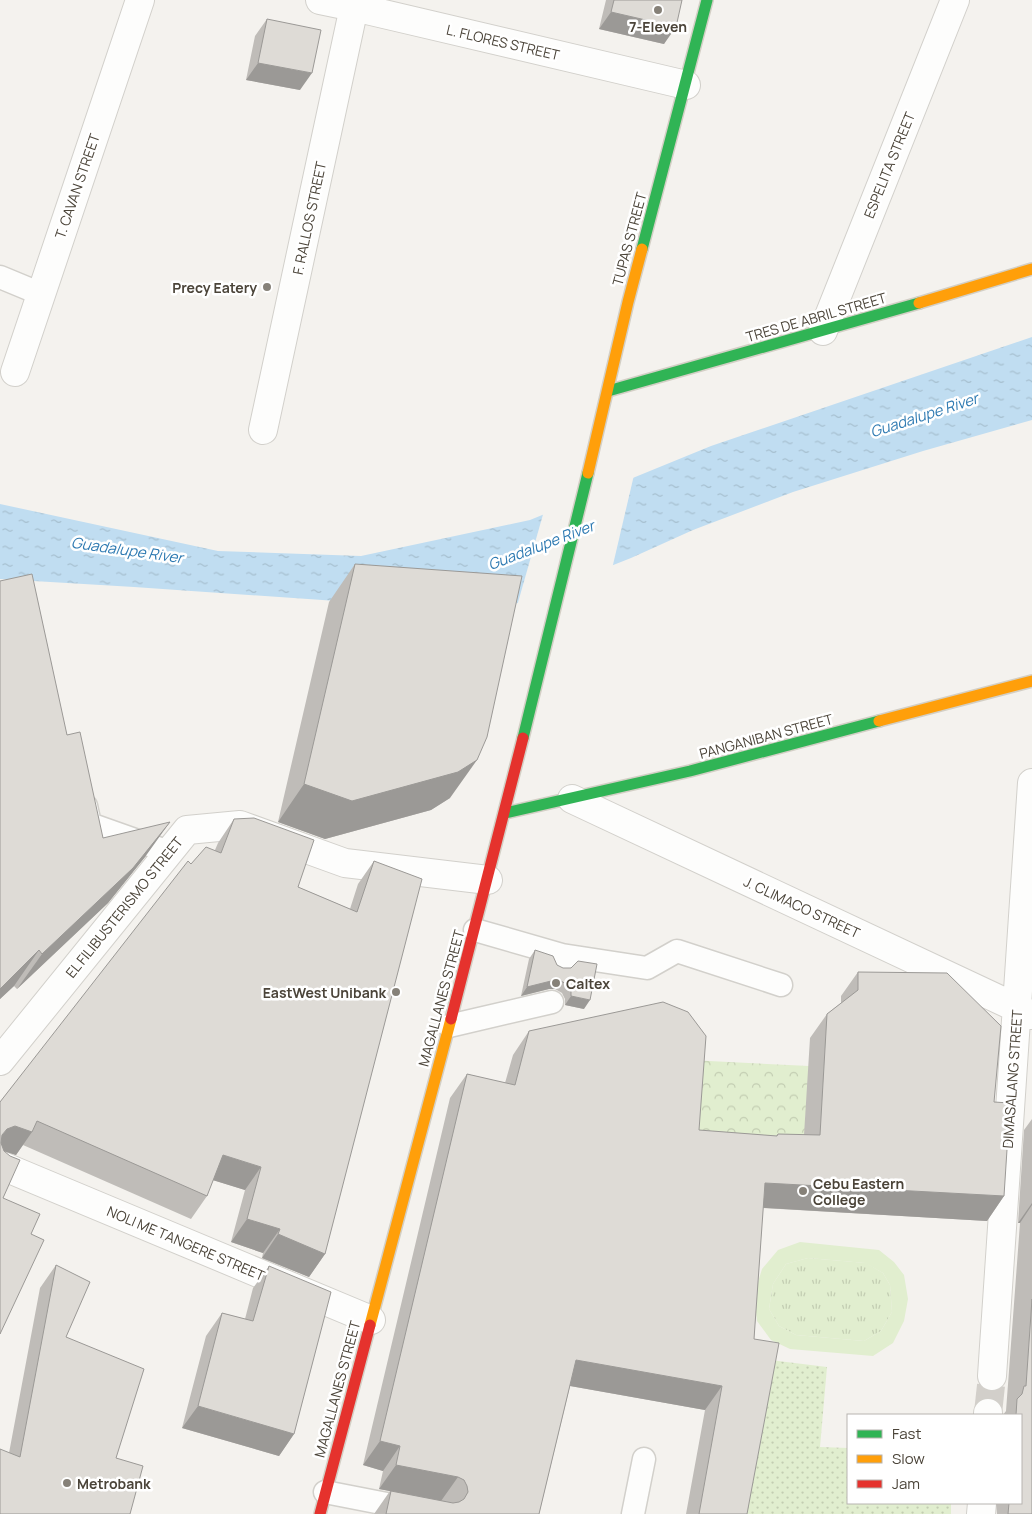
<svg xmlns="http://www.w3.org/2000/svg" width="1032" height="1514" viewBox="0 0 1032 1514" font-family="Manrope,sans-serif">
  <defs>
    <pattern id="grass-dots" width="8" height="8" patternUnits="userSpaceOnUse" patternTransform="scale(1.25)"><rect width="8" height="8" fill="#e1eecf"/><path d="M2 2h.1M6 6h.1" fill="none" stroke="#c3cdb2" stroke-width="1.8" stroke-linecap="round"/></pattern>
    <pattern id="forest-crowns" width="20" height="18" patternUnits="userSpaceOnUse" patternTransform="scale(1.25)"><rect width="20" height="18" fill="#e1eecf"/><path d="M2 6a3 3 0 1 1 6 0M12 15a3 3 0 1 1 6 0" fill="none" stroke="#c3cdb2"/></pattern>
    <pattern id="park-tufts" width="24" height="20" patternUnits="userSpaceOnUse" patternTransform="scale(1.25)"><rect width="24" height="20" fill="#e1eecf"/><path d="M3 7l-1-3M5 7V3M7 7l1-3M15 17l-1-3M17 17v-4M19 17l1-3" fill="none" stroke="#c3cdb2"/></pattern>
    <pattern id="water-ripples" width="26" height="14" patternUnits="userSpaceOnUse" patternTransform="scale(1.25)"><rect width="26" height="14" fill="#c0ddf1"/><path d="M2 4q2-2 4 0t4 0M15 11q2-2 4 0t4 0" fill="none" stroke="#a6bfcf"/></pattern>
  </defs>
  <rect width="100%" height="100%" fill="#f4f2ee"/>
  <path fill="url(#grass-dots)" d="M762,1359L827,1367L820,1447L848,1448V1503H951V1514H734Z"/>
  <path fill="url(#forest-crowns)" d="M689,1060L809,1066L803,1159L635,1130Z"/>
  <path fill="url(#park-tufts)" d="M808,1258L866,1263L883,1273L890,1285L892,1312L881,1331L864,1341L796,1335L779,1326L769,1309L773,1284L786,1264Z"/>
  <path fill="#e1eecf" fill-rule="evenodd" d="M800,1242L879,1250L894,1262L904,1275L908,1299L904,1321L893,1343L873,1356L790,1349L771,1340L757,1321L754,1295L762,1269L778,1250ZM808,1258L865,1263L883,1273L890,1285L892,1312L881,1331L864,1341L796,1335L779,1326L769,1309L773,1284L786,1264Z"/>
  <path fill="url(#water-ripples)" d="M1032,337V420L923,451L793,492L693,530L631,558L495,612L134,587L0,579V504L218,551L361,556L530,520L711,446Z"/>
  <path fill="#f4f2ee" d="M634,475L612,569L517,606L544,511Z"/>
  <g fill="none" stroke-linecap="round" stroke-linejoin="round">
    <path stroke="#d2cfca" stroke-width="28" stroke-dasharray="28 14" stroke-linecap="butt" d="M988,1413L992,1376"/>
    <defs>
      <path id="lane" d="M0,277L41,294
        M86,806L90,824L169,852
        M475,930L562,955L560,964
        M562,955L647,968L677,951L781,985
        M449,1026L552,1002
        M325,1492L438,1514
        M633,1514L644,1459"/>
      <path id="street" d="M320,0L354,7L686,85
        M823,331L955,0
        M15,372L140,0
        M263,430L354,7
        M572,799L1032,1015
        M0,1061L187,830L240,825L345,863L488,880
        M0,1165L371,1320
        M992,1376L1032,783
        M988,1415V1413
        M981,1514L982,1503"/>
      <path id="fast" d="M642,249L707,0
        M608,391L919,303
        M523,738L588,473
        M505,813L690,771L879,721"/>
      <path id="slow" d="M919,303L1032,269
        M588,473L628,302L642,249
        M879,721L1032,681
        M370,1325L451,1019"/>
      <path id="jam" d="M451,1019L523,738
        M320,1514L370,1325"/>
    </defs>
    <use href="#lane" stroke="#d2d0cb" stroke-width="25"/>
    <use href="#street" stroke="#d2d0cb" stroke-width="30"/>
    <use href="#fast" stroke="#d3cfc5" stroke-width="14"/>
    <use href="#slow" stroke="#d3cfc5" stroke-width="14"/>
    <use href="#jam" stroke="#d3cfc5" stroke-width="14"/>
    <use href="#lane" stroke="#fdfdfc" stroke-width="22"/>
    <use href="#street" stroke="#fdfdfc" stroke-width="28"/>
    <use href="#fast" stroke="#30b455" stroke-width="11"/>
    <use href="#slow" stroke="#ff9f0a" stroke-width="11"/>
    <use href="#jam" stroke="#e5322d" stroke-width="11"/>
  </g>
  <path fill="#bfbcb8" d="M606,0H682L664,44L599,29Z
    M267,19L300,90L246,80L255,36Z
    M355,564L450,798L431,810L325,839L278,822L329,602Z
    M0,581L67,735L103,838L145,857L108,903L17,989L14,986L0,999Z
    M234,819L298,887L350,909L358,884L374,861L325,1254L309,1277L262,1258L263,1253L231,1242L245,1190L213,1180L207,1196L191,1219L23,1145L16,1155L4,1151L3,1198L31,1234L0,1334V1102L191,864L215,850L218,843Z
    M535,950L557,965L584,1009L565,1005V999L562,993L555,989H549L521,996L529,959Z
    M858,972L994,1102L1004,1196L987,1221L763,1208L754,1339L747,1514H686L705,1410L570,1386L539,1514H374L390,1491L379,1489L383,1471L363,1465L450,1098L467,1074L505,1083L513,1055L529,1031L699,1130L776,1136L778,1134L804,1135L810,1038L827,1014L841,1003V996Z
    M1032,1119V1514H997L996,1503H1021V1415H1003L1006,1411L1020,1223H1018L1024,1130Z
    M56,1265L66,1337L116,1458L130,1514L9,1453L40,1288Z
    M269,1266L294,1434L279,1456L182,1428L206,1336L222,1313L245,1319L253,1288Z"/>
  <path fill="#9b9996" d="M611,12L676,27L664,44L599,29Z
    M258,63L312,73L300,90L246,80Z
    M477,760L450,798L431,810L325,839L278,822L304,784Z
    M170,822L145,857L108,903L17,989L42,954Z
    M39,950L14,986L0,999V989Z
    M555,980L561,981L555,989H549L521,996L527,987Z
    M571,996L590,1000L584,1009L565,1005Z
    M15,1126L32,1132L16,1155L0,1150V1138L7,1129Z
    M223,1155L261,1167L245,1190L206,1178Z
    M765,1183L1004,1196L987,1221L748,1207Z
    M1032,1203V1205L1020,1223H1018Z
    M247,1219L280,1229L263,1253L231,1242Z
    M278,1234L325,1254L309,1277L262,1258Z
    M576,1360L722,1386L705,1410L559,1384Z
    M198,1406L294,1434L279,1456L182,1428Z
    M380,1441L400,1446L383,1471L363,1465Z
    M396,1465L458,1477L441,1501L379,1489Z"/>
  <path fill="#dedbd6" stroke="#9b9996" d="M614,0H682L676,27L611,12Z
    M267,19L321,30L312,73L258,63Z
    M355,564L522,576L487,737L477,760L458,772L352,801L304,784Z
    M32,574L67,735L80,732L103,838L170,822L133,868L42,954L39,950L0,989V581Z
    M254,818L314,840L298,887L357,912L374,861L422,879L325,1254L278,1234L280,1229L247,1219L261,1167L223,1155L207,1196L37,1121L32,1132L15,1126L7,1129L2,1135L1,1143L4,1151L10,1156L20,1160L3,1198L40,1214L31,1234L44,1240L0,1334V1102L188,861L191,864L206,847L221,853L234,819Z
    M535,950L553,956L557,965L563,968H571L578,961L597,964L590,1000L571,996V990L568,985L561,981L555,980L527,987Z
    M858,972L947,973L1001,1026L994,1102L1010,1103L1004,1196L765,1183L754,1339L779,1343L747,1514H699L722,1386L576,1360L539,1514H386L391,1491L453,1503L459,1502L464,1499L468,1492L467,1486L464,1480L458,1477L396,1465L400,1446L380,1441L467,1074L515,1085L529,1031L663,1002L688,1012L706,1036L699,1130L777,1136L778,1134L820,1135L827,1014L858,990Z
    M56,1265L90,1282L66,1337L144,1369L116,1458L143,1466L130,1514H0V1449L20,1457Z
    M269,1266L331,1292L294,1434L198,1406L222,1313L253,1321Z
    M1032,1299V1514H1008L1009,1503H1021V1415H1016L1017,1399L1022,1394L1024,1386H1026Z"/>
  <g fill="#868178" stroke="#fff" stroke-width="2">
    <circle cx="658" cy="10" r="5"/>
    <circle cx="267" cy="287" r="5"/>
    <circle cx="556" cy="983" r="5"/>
    <circle cx="396" cy="992" r="5"/>
    <circle cx="803" cy="1191" r="5"/>
    <circle cx="67" cy="1483" r="5"/>
  </g>
  <g text-anchor="middle" dominant-baseline="central" stroke-width="5" stroke-linejoin="round" paint-order="stroke">
    <g font-size="14" font-weight="bold" fill="#4b4439" stroke="#fff" text-anchor="start">
      <text x="658" y="26" text-anchor="middle">7-Eleven</text>
      <text x="257" y="287" text-anchor="end">Precy Eatery</text>
      <text x="566" y="983">Caltex</text>
      <text x="386" y="992" text-anchor="end">EastWest Unibank</text>
      <text x="813" y="1183">Cebu Eastern<tspan x="813" dy="16">College</tspan></text>
      <text x="77" y="1483">Metrobank</text>
    </g>
    <g font-size="14" fill="#4b4439" stroke="#fff">
      <text transform="translate(503 42) rotate(13)">L. FLORES STREET</text>
      <text transform="translate(889 165) rotate(-68)">ESPELITA STREET</text>
      <text transform="translate(77 186) rotate(-71)">T. CAVAN STREET</text>
      <text transform="translate(309 218) rotate(-78)">F. RALLOS STREET</text>
      <text transform="translate(629 239) rotate(-75)">TUPAS STREET</text>
      <text transform="translate(816 317) rotate(-16)">TRES DE ABRIL STREET</text>
      <text transform="translate(766 736) rotate(-15)">PANGANIBAN STREET</text>
      <text transform="translate(124 907) rotate(-51)">EL FILIBUSTERISMO STREET</text>
      <text transform="translate(802 907) rotate(25)">J. CLIMACO STREET</text>
      <text transform="translate(441 998) rotate(-75)">MAGALLANES STREET</text>
      <text transform="translate(1012 1079) rotate(-86)">DIMASALANG STREET</text>
      <text transform="translate(186 1243) rotate(23)">NOLI ME TANGERE STREET</text>
      <text transform="translate(337 1389) rotate(-75)">MAGALLANES STREET</text>
    </g>
    <g font-size="15" font-style="italic" fill="#2e7ab2" stroke="#fff">
      <text transform="translate(924 415) rotate(-18)">Guadalupe River</text>
      <text transform="translate(541 545) rotate(-21)">Guadalupe River</text>
      <text transform="translate(127 550) rotate(8)">Guadalupe River</text>
    </g>
  </g>
  <rect x="847" y="1414" width="175" height="90" fill="#ffffff" stroke="#b7b4b0"/>
  <rect x="857" y="1430" width="25" height="8" fill="#30b455" stroke="#b7b4b0"/>
  <text x="892" y="1439" font-size="15" fill="#4b4439">Fast</text>
  <rect x="857" y="1455" width="25" height="8" fill="#ff9f0a" stroke="#b7b4b0"/>
  <text x="892" y="1464" font-size="15" fill="#4b4439">Slow</text>
  <rect x="857" y="1480" width="25" height="8" fill="#e5322d" stroke="#b7b4b0"/>
  <text x="892" y="1489" font-size="15" fill="#4b4439">Jam</text>
</svg>
